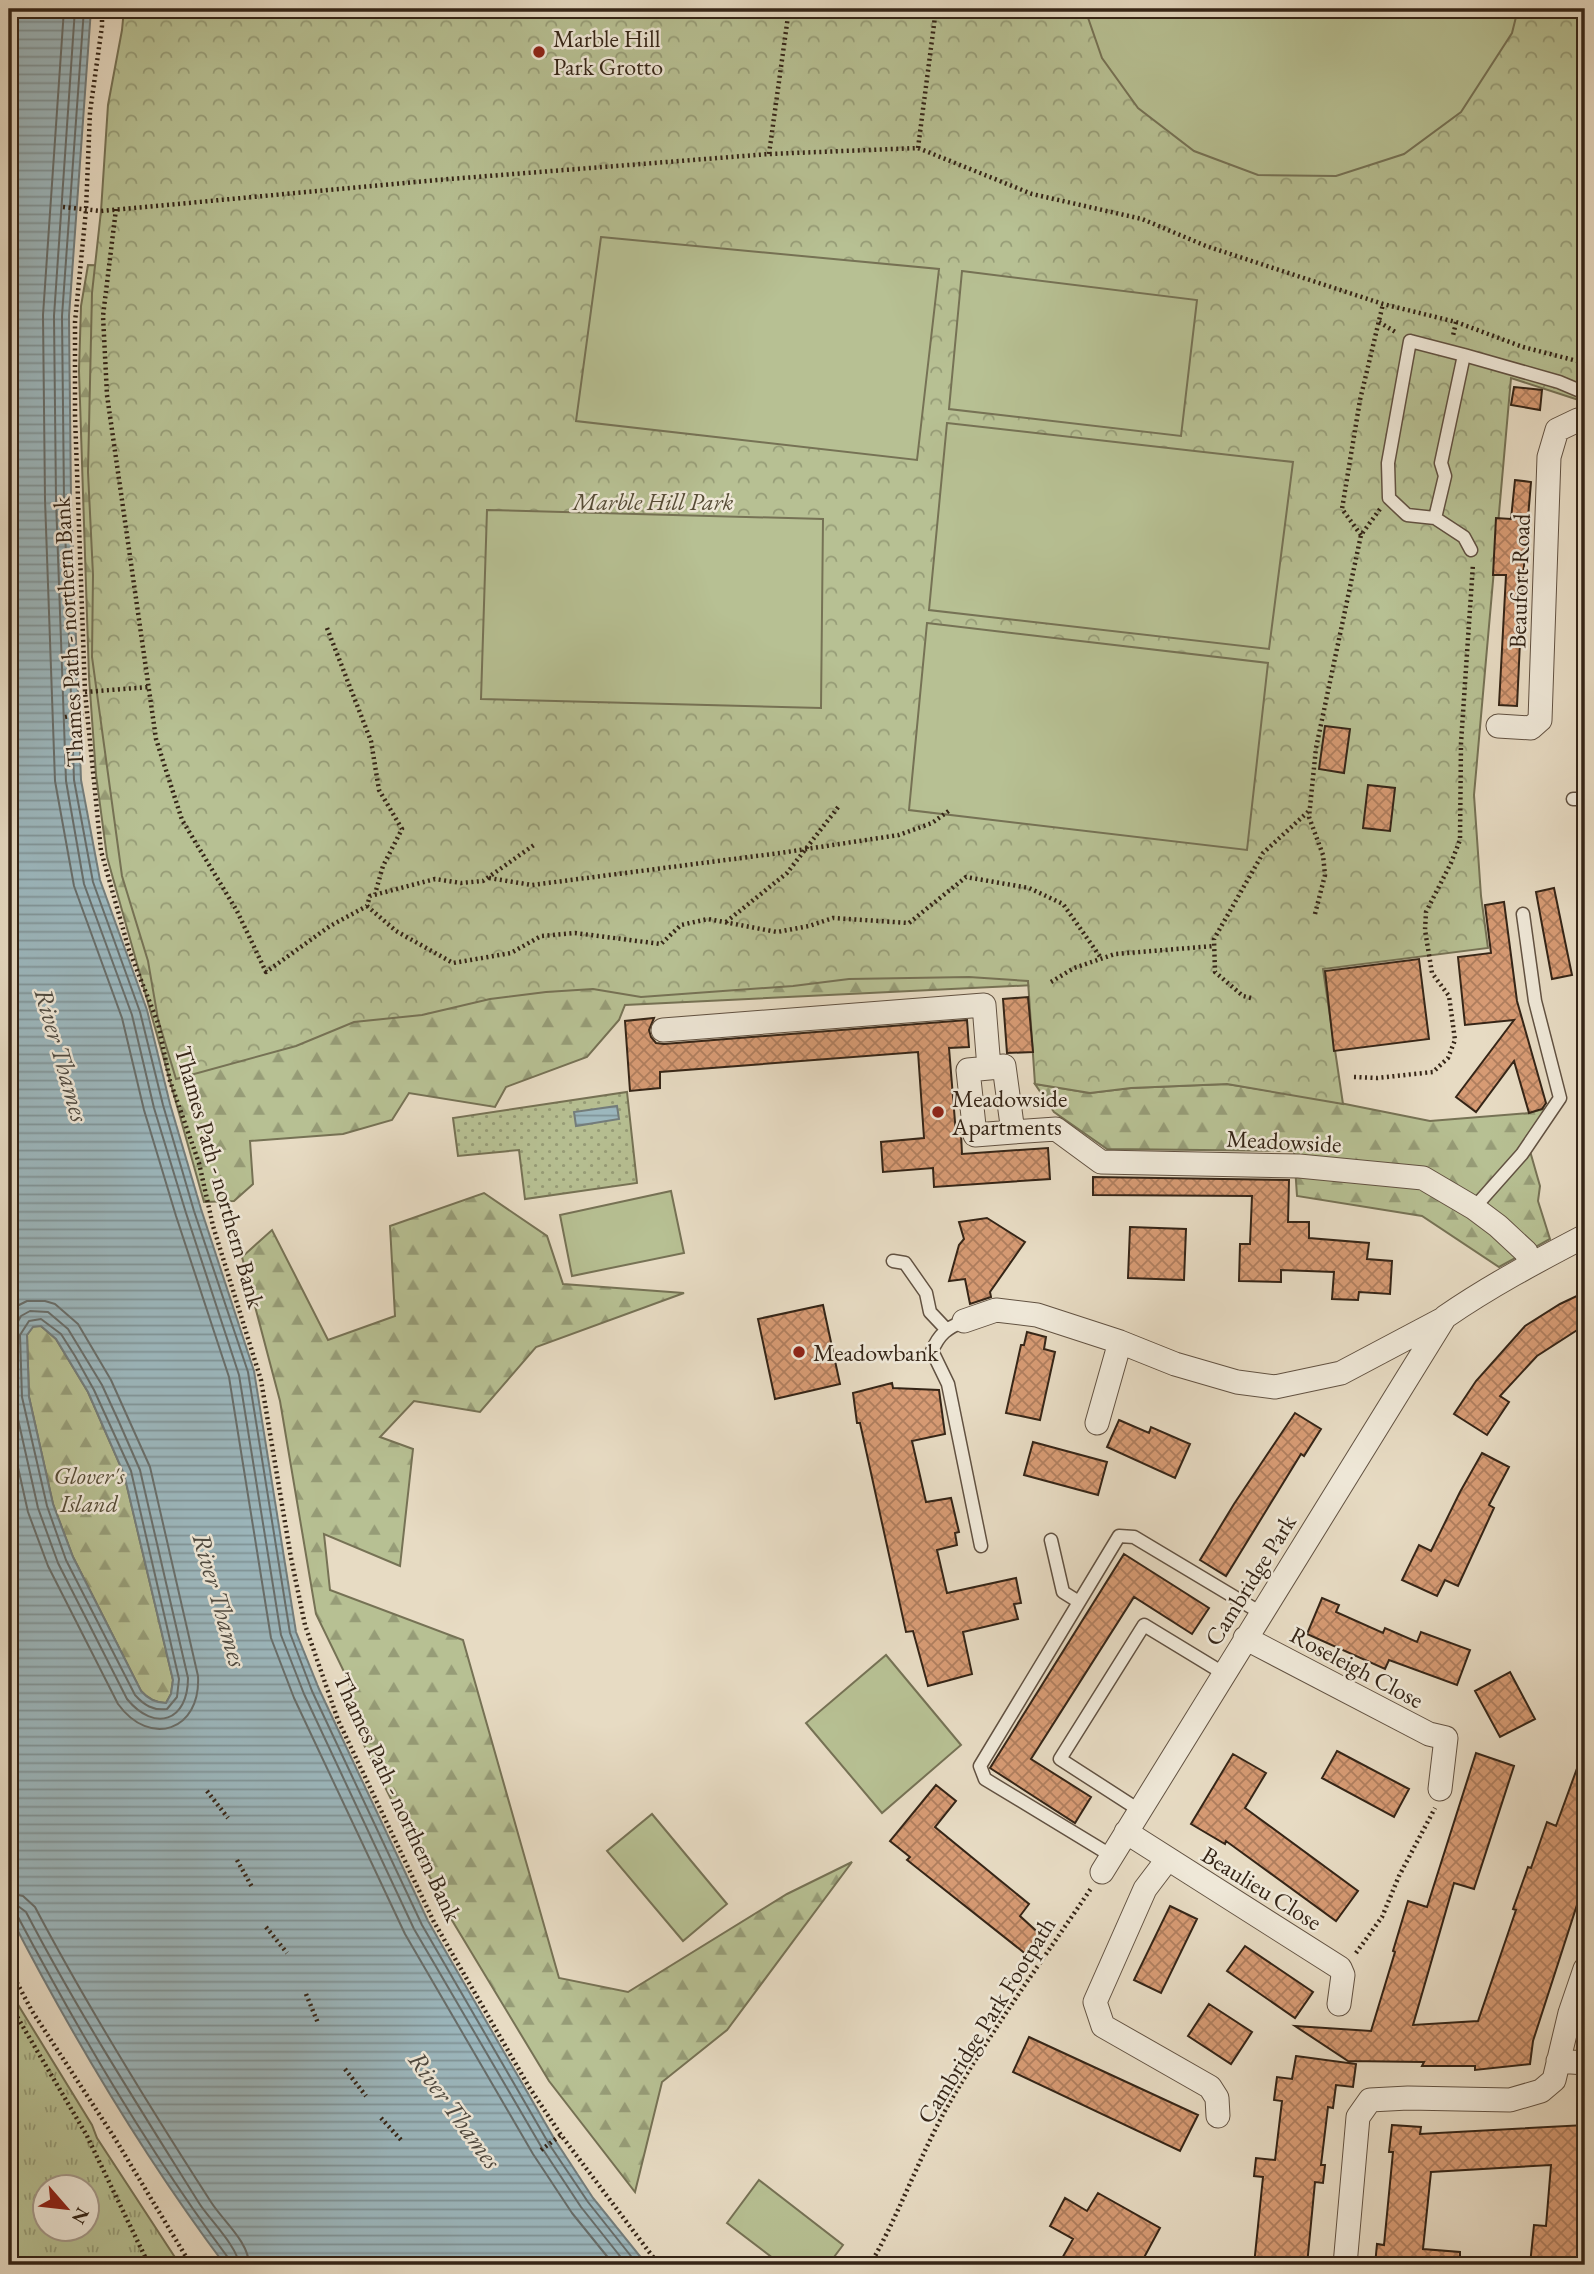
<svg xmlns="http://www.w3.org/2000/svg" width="1594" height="2274" viewBox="0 0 1594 2274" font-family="'EB Garamond',serif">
  <defs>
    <pattern id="grass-tufts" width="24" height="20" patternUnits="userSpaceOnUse" patternTransform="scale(1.75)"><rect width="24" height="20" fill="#b7c093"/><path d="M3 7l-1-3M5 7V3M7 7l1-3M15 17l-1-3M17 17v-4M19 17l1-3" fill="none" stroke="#969c77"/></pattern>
    <pattern id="forest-firs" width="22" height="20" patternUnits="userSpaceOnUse" patternTransform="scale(1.75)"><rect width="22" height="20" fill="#b7c093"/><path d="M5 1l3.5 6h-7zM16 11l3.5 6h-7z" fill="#969c77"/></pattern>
    <pattern id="park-crowns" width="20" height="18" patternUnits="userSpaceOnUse" patternTransform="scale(1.75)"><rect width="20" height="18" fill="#b7c093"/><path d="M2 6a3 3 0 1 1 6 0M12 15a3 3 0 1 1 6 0" fill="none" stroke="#969c77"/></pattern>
    <pattern id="garden-dots" width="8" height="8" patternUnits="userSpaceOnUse" patternTransform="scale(1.75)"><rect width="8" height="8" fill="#b7c093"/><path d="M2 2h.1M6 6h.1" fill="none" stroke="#969c77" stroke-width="1.8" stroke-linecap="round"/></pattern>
    <pattern id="water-rules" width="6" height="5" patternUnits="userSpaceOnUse" patternTransform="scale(1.75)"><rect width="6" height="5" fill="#9cb8bf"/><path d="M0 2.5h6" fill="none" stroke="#80959a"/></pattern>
    <pattern id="building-cross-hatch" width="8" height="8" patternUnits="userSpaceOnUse" patternTransform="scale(1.75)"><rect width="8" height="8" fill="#d79b74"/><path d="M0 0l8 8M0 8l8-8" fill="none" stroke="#af7e5e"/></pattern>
  </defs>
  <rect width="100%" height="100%" fill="#e7dbc3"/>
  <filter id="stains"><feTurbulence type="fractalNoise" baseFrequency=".00286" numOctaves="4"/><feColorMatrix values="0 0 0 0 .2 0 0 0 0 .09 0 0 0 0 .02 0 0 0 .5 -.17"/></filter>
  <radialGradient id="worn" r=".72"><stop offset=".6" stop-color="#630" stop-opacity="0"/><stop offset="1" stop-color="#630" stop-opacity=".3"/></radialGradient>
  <path fill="url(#grass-tufts)" stroke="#767255" stroke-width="2" fill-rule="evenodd" d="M9,1990L92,2125L97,2138L180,2265H9ZM46,2186H88V2228H46Z"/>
  <path fill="url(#forest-firs)" stroke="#767255" stroke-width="2" d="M88,265L120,266L843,854L1035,985L625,1005L619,1020L587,1057L506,1087L495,1107L409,1093L392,1120L343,1134L250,1141L253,1184L234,1201L204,1202L107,857L96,775L89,677L79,371L81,306Z
    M1035,1084L1090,1093L1131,1088L1227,1084L1315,1098L1430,1121L1529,1113L1547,1108L1526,1137L1540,1186L1538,1201L1550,1239L1499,1267L1422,1216L1297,1196L1294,1151L1107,1149L1054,1112Z
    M484,1193L547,1236L563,1284L684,1293L536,1347L480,1412L414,1401L380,1437L413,1449L400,1566L324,1534L330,1590L463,1640L559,1978L628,1992L787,1894L852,1862L727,2030L662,2082L635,2192L549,2081L450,1917L359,1735L349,1682L316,1614L280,1401L242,1257L272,1230L328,1340L395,1316L390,1226Z
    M33,1326H41L56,1339L88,1392L124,1474L173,1680L171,1694L166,1703C155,1703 148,1699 141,1691L73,1557L53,1504L29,1397L27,1335Z"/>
  <path fill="url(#park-crowns)" stroke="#767255" stroke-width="2" d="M124,9H1585V402L1511,378L1474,795L1481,896L1488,948L1323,969L1343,1104L1227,1084L1131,1088L1090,1093L1035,1084L1028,981L969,977L849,979L793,986L641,997L593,989L546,992L490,999L422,1015L354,1022L296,1046L176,1079L158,1019L148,961L122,876L92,657L93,575L88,472L92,293L101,211L108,105L122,30Z"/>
  <path fill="url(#garden-dots)" stroke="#767255" stroke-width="2" d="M627,1092L637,1183L525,1199L519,1150L458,1156L453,1118Z"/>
  <path fill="#b7c093" stroke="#767255" stroke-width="2" d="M1085,9H1518L1512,33L1461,112L1404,154L1336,176L1258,175L1194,151L1138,108L1102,58Z
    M601,237L939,269L917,460L576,421Z
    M962,271L1197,300L1181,436L949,409Z
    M947,423L1293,462L1269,649L929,610Z
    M487,510L823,519L821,708L481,699Z
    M927,623L1268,663L1247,850L909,810Z
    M671,1191L684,1253L572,1276L560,1215Z
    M886,1655L961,1745L882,1813L806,1723Z
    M652,1814L727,1904L683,1941L607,1851Z
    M759,2180L843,2245L828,2265H782L727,2223Z"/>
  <path fill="url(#water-rules)" stroke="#737d7c" stroke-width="2" fill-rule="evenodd" d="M9,9H91L69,316L71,500L81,780L100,880L147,1010L170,1104L201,1209L254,1371L296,1632L319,1689L428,1921L555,2140L593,2198L647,2265H225C144,2157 71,2034 9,1914ZM41,1326L56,1339L88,1392L124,1474L173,1680L171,1694L166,1703C155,1703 148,1699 141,1691L73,1557L53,1504L29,1397L27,1335L33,1327Z
    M617,1106L619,1119L576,1126L574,1112Z"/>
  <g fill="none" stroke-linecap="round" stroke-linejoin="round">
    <path stroke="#686e6b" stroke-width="2" d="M64,9L43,315L45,500L55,781L74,886L122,1018L144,1110L176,1216L229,1377L271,1638L294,1698L405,1934L533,2154L572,2213L614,2265
      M75,9L54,316L56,500L66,781L84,884L132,1015L154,1108L186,1213L239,1375L281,1635L304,1694L414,1929L542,2148L581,2207L627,2265
      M84,9L62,316L64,500L74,780L93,882L140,1012L163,1105L194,1211L248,1372L290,1633L312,1691L422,1925L549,2144L588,2202L638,2265
      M30,1311L48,1312L68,1329L102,1385L119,1422L140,1470L188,1678C188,1721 155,1733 127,1699L58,1563L38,1508L13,1397L12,1332L21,1316Z
      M9,1315L17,1306L27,1301H45L55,1304L78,1324L111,1380L150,1467L198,1676C201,1731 150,1748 118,1704L48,1566L28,1512L9,1427
      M41,1319L61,1334L75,1356L94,1390L131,1471L179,1679L177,1697L167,1709C153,1711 144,1705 135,1695L66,1560L47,1506L22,1397L20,1335L29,1321Z
      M9,1893L23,1896L35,1907C88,2008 149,2106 211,2202C223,2221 249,2242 249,2265
      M9,1904L18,1906L26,1912C78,2012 139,2107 199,2203C209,2219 238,2247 239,2265
      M9,1913L18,1917C80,2034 150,2153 229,2259L230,2265"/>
  </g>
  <path fill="url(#building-cross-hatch)" stroke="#352517" stroke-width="2" d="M1514,387L1542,390L1540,410L1511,405Z
    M1515,480L1531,482L1523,577L1517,706L1499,705L1506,575H1493L1496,518L1511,519Z
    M1325,726L1350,729L1344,773L1319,769Z
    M1368,785L1395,788L1390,831L1363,828Z
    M1554,888L1572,975L1552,979L1536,892Z
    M1504,902L1517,1001L1546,1103L1542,1109L1529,1113L1514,1061L1476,1112L1456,1097L1514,1020L1465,1025L1458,957L1491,953L1485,905Z
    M1419,959L1429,1039L1334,1051L1325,971Z
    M1028,997L1033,1052L1007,1053L1003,999Z
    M654,1018L649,1030L651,1037L656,1043L664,1044L967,1020L969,1047L949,1048L956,1134L961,1133L962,1154L1048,1148L1050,1179L934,1187L933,1168L883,1172L881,1142L924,1138L918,1052L660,1072V1088L630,1091L625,1021Z
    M1093,1177L1289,1180L1288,1222H1309V1238L1369,1243L1367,1259L1392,1261L1390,1294L1359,1292L1358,1300L1332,1299L1334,1272L1281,1270V1282L1239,1281L1240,1244H1250L1252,1196L1093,1195Z
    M987,1218L1025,1242L990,1292L991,1297L970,1304L965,1279L949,1281L959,1245L964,1239L959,1222Z
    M1130,1227L1186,1229L1184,1280L1128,1278Z
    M1585,1292V1325L1537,1356L1500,1396L1509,1402L1487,1435L1454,1414L1476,1381L1525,1326L1560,1304Z
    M823,1305L840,1384L775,1399L758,1319Z
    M1027,1332L1046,1337L1044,1349L1055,1352L1040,1420L1006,1413L1021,1345H1024Z
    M892,1383L893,1388L939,1390L945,1434L912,1441L926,1502L951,1498L959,1532L955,1533L957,1545L937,1550L947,1593L1016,1578L1021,1603L1014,1604L1018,1619L963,1632L972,1674L928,1686L913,1631L906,1632L860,1423H857L853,1393Z
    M1295,1413L1321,1429L1304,1456L1301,1454L1226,1576L1200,1560L1234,1504Z
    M1119,1420L1149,1433L1151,1427L1190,1444L1175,1478L1107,1447Z
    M1033,1442L1107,1462L1098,1495L1024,1475Z
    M1482,1453L1509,1467L1489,1505L1494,1508L1458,1586L1445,1580L1437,1596L1402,1580L1419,1545L1431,1551L1460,1492Z
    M1124,1554L1209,1608L1192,1634L1134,1597L1031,1759L1091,1797L1075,1823L990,1768Z
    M1322,1598L1339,1605L1336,1612L1383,1633L1385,1628L1417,1642L1421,1632L1470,1650L1457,1685L1389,1660L1385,1669L1307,1634Z
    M1510,1672L1535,1719L1500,1737L1475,1691Z
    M1337,1751L1409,1789L1394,1817L1322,1778Z
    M1583,1752H1585V1880L1533,2041L1530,2064L1475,2070V2066H1422L1424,2062L1348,2061L1295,2026L1371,2031L1395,1952L1393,1951L1408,1901L1427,1907L1476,1753L1514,1766L1474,1889L1454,1883L1413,2025L1478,2021L1516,1910L1513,1909L1528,1867L1531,1868L1547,1822L1556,1826Z
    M1233,1754L1266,1773L1245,1808L1358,1891L1336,1921L1226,1841L1225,1844L1191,1824Z
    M936,1785L956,1801L935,1827L1029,1904L1020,1916L1042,1936L1027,1955L907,1860L910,1857L890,1841Z
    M1170,1906L1197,1919L1161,1993L1134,1980Z
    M1245,1946L1313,1992L1295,2018L1227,1971Z
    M1209,2004L1252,2032L1231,2064L1188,2036Z
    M1029,2037L1198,2115L1180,2151L1013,2072Z
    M1296,2056L1356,2064L1353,2087L1336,2085L1333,2108L1328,2107L1321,2165H1325L1323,2183L1315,2182L1307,2265H1254L1263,2177L1254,2176L1256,2158L1275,2160L1282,2101L1274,2100L1277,2077L1292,2079Z
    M1392,2125L1421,2127L1420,2134L1585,2125V2265H1530L1534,2225L1546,2226L1551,2165L1431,2172L1423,2249L1460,2252V2265H1375L1377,2244L1384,2245L1393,2152H1389Z
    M1098,2193L1160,2228L1140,2265H1070L1061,2260L1073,2239L1050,2226L1065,2198L1087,2211Z"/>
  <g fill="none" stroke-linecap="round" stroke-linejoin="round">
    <defs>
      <path id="service" d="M1410,341L1464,355L1441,463L1445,476L1435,518L1407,515L1389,498L1388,463Z
        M1464,355L1559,382L1585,393
        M1435,518L1464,537L1471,550
        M1573,799H1585
        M1474,1208L1522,1154L1560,1098L1535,1001L1523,914
        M893,1261L905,1263L926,1293L930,1312L946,1329
        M964,1321C947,1328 939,1334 932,1351L948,1384L981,1546
        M1051,1540L1063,1592L1079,1602
        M1139,1810L1060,1759L1144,1625L1223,1673
        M1112,1856L985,1779L980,1766L1119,1536L1134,1537L1261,1613"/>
      <path id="minor" d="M1498,726L1531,728L1540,720L1549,457L1557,430L1578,420L1585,422
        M663,1030L984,1005L989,1068L1004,1066L1013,1132L1056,1129L1101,1162L1299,1166L1423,1178L1474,1208L1498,1226L1526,1252L1530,1264
        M989,1068L968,1070L975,1135L1013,1132
        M964,1321L996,1310L1037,1315L1120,1342L1175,1364L1237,1382L1275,1387L1341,1373L1443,1319
        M1097,1423L1120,1342
        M1245,1638L1429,1734L1446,1738L1440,1789
        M1126,1832L1340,1968L1343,1975L1339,2004
        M1167,1860L1145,1889L1095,2002L1103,2026L1210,2087L1217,2098L1218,2116
        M1102,1872L1445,1317C1490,1286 1537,1261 1585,1236
        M1558,2061L1585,2063
        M1345,2265L1358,2117L1370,2100L1408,2098L1510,2100L1541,2091L1554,2080L1570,2013L1585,1969"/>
    </defs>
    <use href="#service" stroke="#625242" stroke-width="15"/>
    <use href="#minor" stroke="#625242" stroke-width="25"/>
    <path stroke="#352517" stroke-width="4.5" stroke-dasharray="2 3.5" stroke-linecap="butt" d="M102,9V26L90,112L86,210L75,322V416L85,692L101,851L129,950L158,1023L170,1081L199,1163L213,1226L261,1380L291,1558L305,1625L338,1720L434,1922L529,2087L561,2135L659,2265
      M918,148L936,9
      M769,154L789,9
      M63,207L101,211L437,180L769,154L918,148L1032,194L1142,219L1206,246L1383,304L1456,322L1453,336
      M116,209L103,316L107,395L156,739L182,820L237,911L266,972L330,926L367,906L370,896L435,879L461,883L483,881L534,845
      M1379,322L1397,333
      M1456,322L1523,347L1585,363
      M1361,535L1342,509L1360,400L1383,304
      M327,628L371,741L379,790L402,829L383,866L375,894
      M85,692L149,687
      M65,717L86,713
      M489,878L532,885L780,853L899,835L932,823L950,810
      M367,906L396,931L453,963L511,953L541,936L575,933L661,944L681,925L708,919L777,932L809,926L833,918L909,923L966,877L1029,888L1063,904L1101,958
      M1315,914L1325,875L1323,855L1309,817L1316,748L1361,535L1380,509
      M726,922L787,873L839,806
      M1051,982L1074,968L1115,954L1214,946
      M1251,998L1243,996L1215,972L1214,939L1263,853L1310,810
      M1354,1077L1377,1078L1433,1072L1448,1058L1455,1040L1449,996L1432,973L1425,930L1426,912L1451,863L1460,840L1461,743L1473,564
      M207,1791L228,1818
      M237,1860L252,1887
      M266,1927L287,1953
      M1356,1953L1382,1917L1399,1876L1435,1808
      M9,1968L32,2011L114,2137L191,2265
      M306,1994L318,2023
      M9,2003L86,2134L149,2265
      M345,2069L366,2096
      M381,2118L402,2141
      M541,2150L561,2135
      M870,2265C900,2213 920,2154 950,2102C993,2028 1044,1958 1092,1887"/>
    <use href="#service" stroke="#efe8d8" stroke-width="12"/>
    <use href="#minor" stroke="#efe8d8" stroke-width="23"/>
  </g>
  <g fill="#8f2418" stroke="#efe8d8" stroke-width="2.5">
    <circle cx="539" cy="52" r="7"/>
    <circle cx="938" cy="1112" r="7"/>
    <circle cx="799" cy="1352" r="7"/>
  </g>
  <g text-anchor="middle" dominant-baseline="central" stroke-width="5" stroke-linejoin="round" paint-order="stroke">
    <g font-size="24" fill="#352517" stroke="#efe8d8" text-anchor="start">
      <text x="553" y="38">Marble Hill<tspan x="553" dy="28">Park Grotto</tspan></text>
      <text x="952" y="1098">Meadowside<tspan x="952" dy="28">Apartments</tspan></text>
      <text x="813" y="1352">Meadowbank</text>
    </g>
    <g font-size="24" font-style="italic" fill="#564c36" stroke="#efe8d8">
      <text x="653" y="501">Marble Hill Park</text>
      <text x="89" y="1475">Glover's<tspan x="89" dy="28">Island</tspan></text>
    </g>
    <g font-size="24" fill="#352517" stroke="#efe8d8">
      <text transform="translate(1519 581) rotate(-88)">Beaufort Road</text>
      <text transform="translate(68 632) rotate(-93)">Thames Path - northern Bank</text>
      <text transform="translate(1284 1141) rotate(3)">Meadowside</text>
      <text transform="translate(220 1177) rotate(74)">Thames Path - northern Bank</text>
      <text transform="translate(1250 1580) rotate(-58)">Cambridge Park</text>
      <text transform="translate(1357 1667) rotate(28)">Roseleigh Close</text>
      <text transform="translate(398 1797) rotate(65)">Thames Path - northern Bank</text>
      <text transform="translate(1262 1888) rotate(32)">Beaulieu Close</text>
      <text transform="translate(986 2020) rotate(-58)">Cambridge Park Footpath</text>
    </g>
    <g font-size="26" font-style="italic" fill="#4f4a41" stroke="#efe8d8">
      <text transform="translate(62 1055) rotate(74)">River Thames</text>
      <text transform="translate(220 1600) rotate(74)">River Thames</text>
      <text transform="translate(455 2110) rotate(54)">River Thames</text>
    </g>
  </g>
  <rect width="1594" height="2274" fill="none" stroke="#e7dbc3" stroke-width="35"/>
  <rect x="10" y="10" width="1573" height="2253" fill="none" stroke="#352517" stroke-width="3.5"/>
  <rect x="18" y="18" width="1559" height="2239" fill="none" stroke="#352517" stroke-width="2"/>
  <g transform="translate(66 2208) rotate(118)"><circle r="33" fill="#efe8d8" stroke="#a59a8b" stroke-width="2"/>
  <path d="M0-5L12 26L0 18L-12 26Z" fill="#8f2418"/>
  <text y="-10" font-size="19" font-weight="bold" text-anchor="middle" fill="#352517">N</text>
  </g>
  <rect width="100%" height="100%" filter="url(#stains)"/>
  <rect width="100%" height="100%" fill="url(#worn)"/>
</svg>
